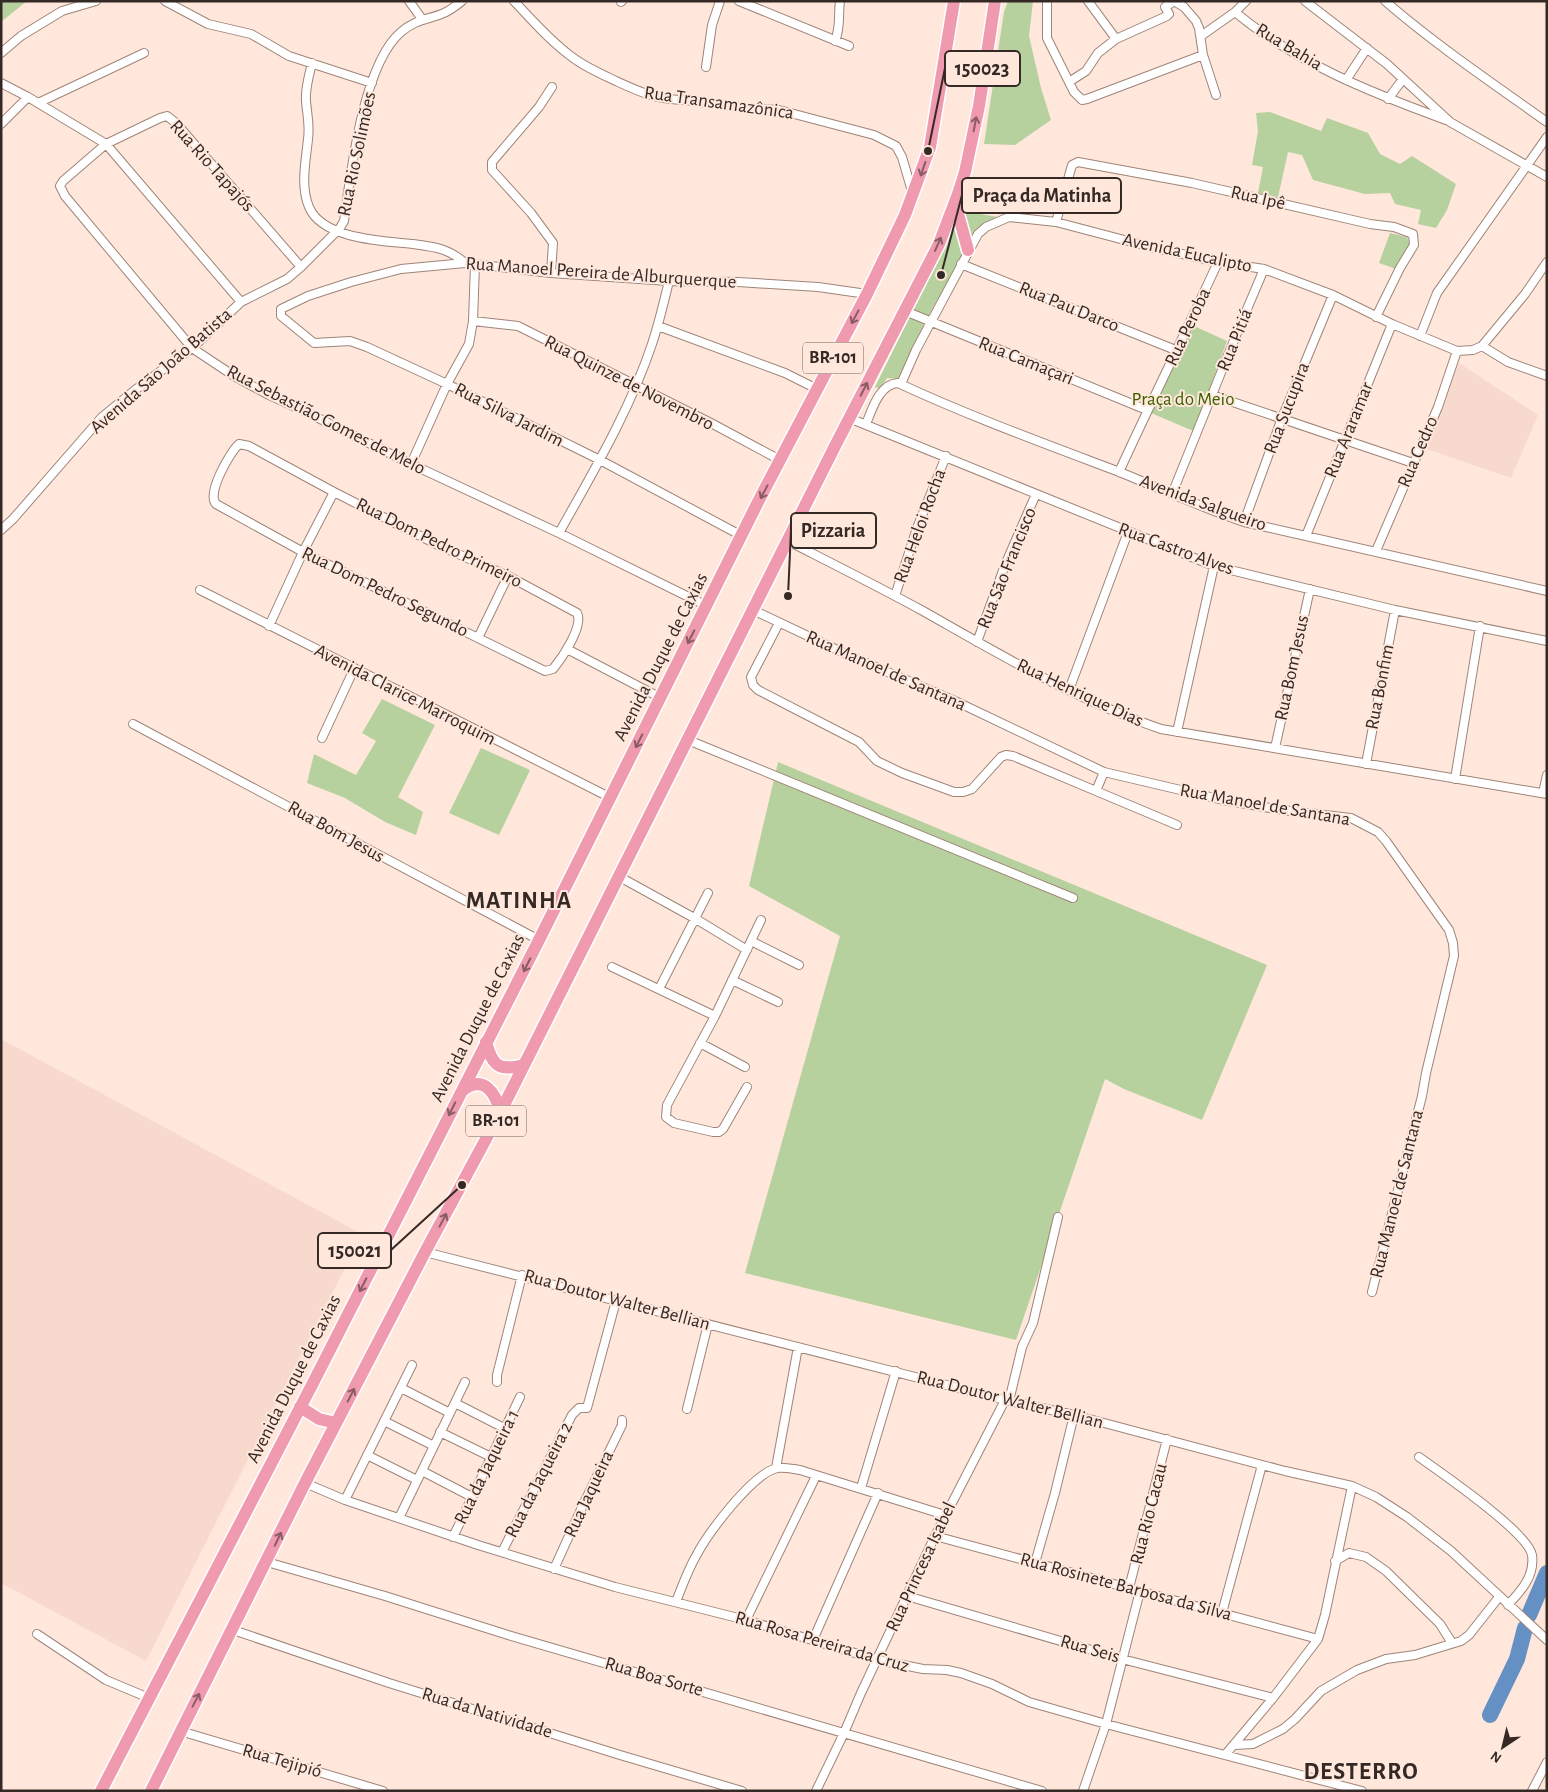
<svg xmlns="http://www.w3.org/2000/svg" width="1548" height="1792" viewBox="0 0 1548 1792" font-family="'Alegreya Sans',sans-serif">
  <rect width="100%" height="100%" fill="#ffe7dc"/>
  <path fill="#f7d9cd" d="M1459,363L1538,415L1511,478L1424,448Z
    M1,1039L362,1234L146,1661L1,1583Z"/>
  <path fill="#b6d19e" d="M1,1H27L1,22Z
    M1008,1H1033L1029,36L1041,88L1051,120L1015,145L984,144L1004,12Z
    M1270,112L1321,131L1327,118L1368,133L1380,154L1400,164L1412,156L1456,184L1447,210L1436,228L1418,224L1421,210L1395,204L1390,193L1365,194L1313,180L1302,155L1288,152L1278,197L1258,193L1263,167L1252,165L1258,131L1256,113Z
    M962,211L998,217L976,232L927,318L898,379L887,378L880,389L875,387Z
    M1390,233L1407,237L1410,245L1396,269L1379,263Z
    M1194,326L1227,341L1212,382L1216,384L1198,433L1144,410L1168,366L1174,368Z
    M382,699L435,725L398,797L423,812L416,835L385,822L345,798L307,783L314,754L356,775L376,741L362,733Z
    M481,748L530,770L499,835L449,813Z
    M778,762L1267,965L1202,1120L1124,1089L1105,1079L1016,1340L745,1273L840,936L749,886Z"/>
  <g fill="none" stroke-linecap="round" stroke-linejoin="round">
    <path stroke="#6590c4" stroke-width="16" d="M1529,1615L1547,1573
      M1490,1715L1517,1659L1525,1628"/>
    <defs>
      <path id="minor" d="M165,1L208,24L251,34L289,56L372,83
        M409,1L422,19
        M514,1C532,20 550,41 572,57C585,67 601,74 616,81C640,92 657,100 685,100L754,109L779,110L874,135L896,146L902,157L912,191
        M739,1L849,46
        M1047,1V38L1074,92L1082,100L1087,99L1203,55
        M1088,1L1116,39
        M1305,1L1387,64L1450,122L1547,177
        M1385,1C1436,45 1492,83 1547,122
        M621,2L622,1
        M1168,2L1170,4L1174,1L1184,7L1196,21L1199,28L1203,55L1216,95
        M1235,12C1296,63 1372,93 1446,120
        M1201,36L1235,12L1246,1
        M835,41C841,27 838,15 840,1
        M1,53L21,36L62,11L96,1
        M312,63C309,76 305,88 306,101C307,114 310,126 308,139C306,160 300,186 309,207C322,239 383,241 413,244C435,247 448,248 465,263
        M706,67L712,25L720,1
        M1346,80L1367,48
        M1069,82L1086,71L1098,53L1116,39L1167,16L1169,14L1165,7L1170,4
        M1,83L28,97L106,144L241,302
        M1388,99L1403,79
        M38,103L144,53
        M1,124L28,97
        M1056,222L1072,165L1078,162L1192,183L1370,224L1394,227L1413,234L1414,245L1400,268L1376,317
        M961,264L1178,351
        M301,267L176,123L167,116L160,118L106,144L63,181L60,186L65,196L192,348L234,376L269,395L304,411L411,464L559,533L707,606
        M551,273L553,243L531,213L492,170V162L539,107L552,87
        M905,311L1147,410
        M473,321L518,326L711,423L780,460
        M658,326L785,373L817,389
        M1420,336L1437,293L1547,137
        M1482,346L1525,294L1547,262
        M901,384L916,350L978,234L986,227L1009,217L1056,222L1151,247L1218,262L1264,269L1333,295L1392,324L1457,351L1473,350L1482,346L1508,362L1547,376
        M1212,395L1413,463
        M849,418L1214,566L1395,610L1547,641
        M866,424C872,410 879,384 898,383C969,416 1043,443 1117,471C1159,488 1200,507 1244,522L1547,591
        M239,444L249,446L334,492L438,545L508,576L577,613C584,626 562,658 553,669L545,671L303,552L216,504C206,494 230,452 239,444Z
        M411,464L447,384L469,344L473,321L475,264
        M1119,472C1151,402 1186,332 1218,262
        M1172,494L1239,328L1264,269
        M1244,522L1282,418L1333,295
        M1,530L13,519L102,417L135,390L192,348L241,302L287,279L301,267L340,228L344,221C351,172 363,64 401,32C417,18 430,20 446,12C452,9 457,5 462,1
        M559,533C593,472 630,410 652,344C659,323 664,302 669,281
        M742,536L600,460L447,384L367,347L350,341L314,343L281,316V309L308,296L351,282L401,269L465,263L551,273L669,281L738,282L818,287L867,294
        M1306,536L1392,324
        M788,541C833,564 879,587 923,611C1001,655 1076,700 1161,729L1547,794
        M1376,551L1438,407L1457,351
        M200,590L611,798
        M895,596L917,528L946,456
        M753,610L848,655L953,700L1104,772L1223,800L1282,810L1351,818L1378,832L1386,841L1449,930L1453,943L1454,956L1426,1073L1422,1096L1372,1292
        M779,623L751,677L753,685L758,690L859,742L877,761L902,773L954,792H963L972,789L1001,757L1006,755L1013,756L1096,791L1104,772
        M269,626L303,552L334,492
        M478,638L508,576
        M977,642L1005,565L1036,494
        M567,649L661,698
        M1069,690L1128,532
        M133,724L539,940
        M1177,732L1214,566
        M322,738L354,669
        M688,740L1073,898
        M1275,748L1310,589
        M1366,764L1395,610
        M1455,779L1480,626
        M1096,791L1177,825
        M1543,793L1547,775
        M618,876L696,919L747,950
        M751,941L799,965
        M612,967L715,1016
        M732,980L778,1002
        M659,989L708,893
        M700,1043L745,1067
        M747,1087L723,1129L719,1132H713L674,1123L666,1117L667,1105L715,1016L761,920
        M425,1252L1005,1400L1074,1415L1285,1471L1352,1486L1376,1497L1407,1517L1451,1551L1547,1640
        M497,1382V1375L522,1275
        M401,1388L450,1413
        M1009,1401L1022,1347L1033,1323L1058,1217
        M455,1403L506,1429
        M687,1409L708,1324
        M384,1421L434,1446
        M440,1432L491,1457
        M367,1455L417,1480
        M1419,1457C1441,1473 1528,1532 1532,1555C1535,1576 1521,1591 1508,1605
        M776,1468L798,1347
        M422,1471L472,1497
        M305,1483L345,1500L478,1545L615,1587L746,1620L878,1660L923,1669L947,1670L961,1673L992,1684L1029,1702L1106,1724L1362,1791
        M861,1488L896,1371
        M345,1500L412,1365
        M399,1518L465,1382
        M935,1536L1318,1639
        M453,1537L520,1397
        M502,1552L572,1415L579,1408H587L616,1301
        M1335,1561L1349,1553L1366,1557L1386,1571L1440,1624L1452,1643
        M267,1562L385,1596L508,1635L1042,1791
        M1035,1563L1055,1493L1074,1415
        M554,1569L583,1505L622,1425V1420
        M1129,1588L1167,1439
        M907,1596L1122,1659L1273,1698
        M676,1602C682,1586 688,1570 696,1556C708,1533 752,1474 777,1468C784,1467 793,1469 800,1470L945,1515
        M1222,1613L1262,1465
        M746,1620L816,1476
        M233,1630L389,1683L620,1755L742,1791
        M37,1634L106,1680L149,1698
        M813,1640L878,1493
        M180,1731L383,1791
        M1235,1745L1253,1744L1283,1729L1295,1719L1321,1691L1357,1670L1386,1659L1415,1655L1461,1641L1469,1635L1499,1597
        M1225,1755L1273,1698L1318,1639L1325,1615L1352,1486
        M816,1791L844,1733L861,1693L935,1536L1005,1400
        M1083,1791L1106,1724L1140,1591
        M1532,1791L1547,1762"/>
      <path id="trunk" d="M955,203L968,250
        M486,1042C493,1067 499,1071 524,1065
        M462,1091C483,1074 496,1092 500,1113
        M300,1407L319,1419L336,1423
        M101,1791L314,1381L539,940L759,500L867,294L905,215L930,147L954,1
        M151,1791L305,1483L425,1252L500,1113L834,448L939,244L958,194L965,172L979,106L995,1"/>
    </defs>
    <use href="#minor" stroke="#9f8478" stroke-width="10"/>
    <use href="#trunk" stroke="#fff" stroke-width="15"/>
    <use href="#minor" stroke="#fff" stroke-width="8"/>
    <use href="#trunk" stroke="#f09ab0" stroke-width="12"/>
  </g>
  <defs><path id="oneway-shaft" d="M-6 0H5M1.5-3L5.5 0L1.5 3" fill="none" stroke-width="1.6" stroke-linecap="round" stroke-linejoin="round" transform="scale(1.25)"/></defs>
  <g stroke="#895c63">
    <use href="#oneway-shaft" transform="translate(975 124) rotate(-79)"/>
    <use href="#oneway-shaft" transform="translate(923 169) rotate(109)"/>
    <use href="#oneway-shaft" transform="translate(938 244) rotate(-66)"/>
    <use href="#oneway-shaft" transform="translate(855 317) rotate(118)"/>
    <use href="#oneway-shaft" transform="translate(864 389) rotate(-63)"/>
    <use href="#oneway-shaft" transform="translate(764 492) rotate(118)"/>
    <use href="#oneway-shaft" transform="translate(691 637) rotate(117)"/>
    <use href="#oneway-shaft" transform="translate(639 741) rotate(117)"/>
    <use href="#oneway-shaft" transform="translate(527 965) rotate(117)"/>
    <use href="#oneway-shaft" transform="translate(452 1109) rotate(117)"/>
    <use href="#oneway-shaft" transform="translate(443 1220) rotate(-62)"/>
    <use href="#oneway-shaft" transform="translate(363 1285) rotate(117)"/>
    <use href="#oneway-shaft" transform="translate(351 1395) rotate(-63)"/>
    <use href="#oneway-shaft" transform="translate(278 1539) rotate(-64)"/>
    <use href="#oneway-shaft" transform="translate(196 1700) rotate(-62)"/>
  </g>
  <g text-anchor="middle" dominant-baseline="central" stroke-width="4" stroke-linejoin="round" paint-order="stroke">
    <g fill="#ffe7dc" stroke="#71625b" stroke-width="1">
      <rect x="803" y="342.5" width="60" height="31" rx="4"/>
      <rect x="466" y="1105.5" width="60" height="31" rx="4"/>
    </g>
    <g font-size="18" font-weight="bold" fill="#342924">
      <text x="833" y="358">BR-101</text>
      <text x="496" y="1121">BR-101</text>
    </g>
    <g font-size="19" fill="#342924" stroke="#ffe7dc">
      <text transform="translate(1289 47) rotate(31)">Rua Bahia</text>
      <text transform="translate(719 103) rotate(8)">Rua Transamazônica</text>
      <text transform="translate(357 154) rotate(-78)">Rua Rio Solimões</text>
      <text transform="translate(212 166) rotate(48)">Rua Rio Tapajós</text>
      <text transform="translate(1258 198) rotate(13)">Rua Ipê</text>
      <text transform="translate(1187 253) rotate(12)">Avenida Eucalipto</text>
      <text transform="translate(601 273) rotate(4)">Rua Manoel Pereira de Alburquerque</text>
      <text transform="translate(1069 307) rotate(22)">Rua Pau Darco</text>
      <text transform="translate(1188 327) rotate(-65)">Rua Peroba</text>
      <text transform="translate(1235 340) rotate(-68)">Rua Pitiá</text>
      <text transform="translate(1026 361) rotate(22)">Rua Camaçari</text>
      <text transform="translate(161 371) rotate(-41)">Avenida São João Batista</text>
      <text transform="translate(629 383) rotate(27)">Rua Quinze de Novembro</text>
      <text transform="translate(1287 408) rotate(-69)">Rua Sucupira</text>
      <text transform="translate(509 415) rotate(27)">Rua Silva Jardim</text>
      <text transform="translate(326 420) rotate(27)">Rua Sebastião Gomes de Melo</text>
      <text transform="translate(1349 430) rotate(-68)">Rua Araramar</text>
      <text transform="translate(1418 452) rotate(-67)">Rua Cedro</text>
      <text transform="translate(1203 503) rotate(20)">Avenida Salgueiro</text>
      <text transform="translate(920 526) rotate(-70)">Rua Heloi Rocha</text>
      <text transform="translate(439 543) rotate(26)">Rua Dom Pedro Primeiro</text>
      <text transform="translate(1176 549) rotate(20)">Rua Castro Alves</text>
      <text transform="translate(1007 568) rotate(-68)">Rua São Francisco</text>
      <text transform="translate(385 592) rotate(26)">Rua Dom Pedro Segundo</text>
      <text transform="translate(661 657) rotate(-63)">Avenida Duque de Caxias</text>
      <text transform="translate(1292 668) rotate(-78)">Rua Bom Jesus</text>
      <text transform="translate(886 671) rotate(24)">Rua Manoel de Santana</text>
      <text transform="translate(1380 687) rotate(-79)">Rua Bonfim</text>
      <text transform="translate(1080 693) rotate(25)">Rua Henrique Dias</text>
      <text transform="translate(405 695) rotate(27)">Avenida Clarice Marroquim</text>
      <text transform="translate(1265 805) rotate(10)">Rua Manoel de Santana</text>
      <text transform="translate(336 832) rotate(29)">Rua Bom Jesus</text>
      <text transform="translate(478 1018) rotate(-63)">Avenida Duque de Caxias</text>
      <text transform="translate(1397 1194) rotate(-76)">Rua Manoel de Santana</text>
      <text transform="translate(617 1300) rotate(15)">Rua Doutor Walter Bellian</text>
      <text transform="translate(294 1379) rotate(-63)">Avenida Duque de Caxias</text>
      <text transform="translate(1010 1400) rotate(14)">Rua Doutor Walter Bellian</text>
      <text transform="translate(487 1467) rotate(-64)">Rua da Jaqueira 1</text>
      <text transform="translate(539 1480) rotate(-63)">Rua da Jaqueira 2</text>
      <text transform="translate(589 1494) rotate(-65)">Rua Jaqueira</text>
      <text transform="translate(1149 1514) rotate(-76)">Rua Rio Cacau</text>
      <text transform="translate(921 1567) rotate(-65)">Rua Princesa Isabel</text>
      <text transform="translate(1126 1587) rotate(15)">Rua Rosinete Barbosa da Silva</text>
      <text transform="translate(822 1642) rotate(16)">Rua Rosa Pereira da Cruz</text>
      <text transform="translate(1090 1649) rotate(16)">Rua Seis</text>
      <text transform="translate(654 1677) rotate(16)">Rua Boa Sorte</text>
      <text transform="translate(487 1713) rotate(17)">Rua da Natividade</text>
      <text transform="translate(282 1761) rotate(16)">Rua Tejipió</text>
    </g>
    <g font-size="19" fill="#3c6000" stroke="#ffe7dc">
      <text x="1183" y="399">Praça do Meio</text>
    </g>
    <g font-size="24" font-weight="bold" letter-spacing="1" fill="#342924" stroke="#ffe7dc">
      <text x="519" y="901">MATINHA</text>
      <text x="1361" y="1772">DESTERRO</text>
    </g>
  </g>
  <path fill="none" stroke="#342924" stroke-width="2" d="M928 151L945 68M941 275L962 195M788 596L791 530M462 1185L391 1250"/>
  <g fill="#342924" stroke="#ffe7dc" stroke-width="2">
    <circle cx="928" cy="151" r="5"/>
    <circle cx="941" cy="275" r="5"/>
    <circle cx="788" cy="596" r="5"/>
    <circle cx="462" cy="1185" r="5"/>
  </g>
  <g fill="#ffe7dc" stroke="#342924" stroke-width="2">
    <rect x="945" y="51" width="75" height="35" rx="5"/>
    <rect x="962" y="178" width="159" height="35" rx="5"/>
    <rect x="791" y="513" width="85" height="35" rx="5"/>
    <rect x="318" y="1233" width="73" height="35" rx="5"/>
  </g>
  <g font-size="20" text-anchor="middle" font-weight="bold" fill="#342924">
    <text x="982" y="75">150023</text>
    <text x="1042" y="202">Praça da Matinha</text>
    <text x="833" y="537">Pizzaria</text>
    <text x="355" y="1257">150021</text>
  </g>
  <rect width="1548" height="1792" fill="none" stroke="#342924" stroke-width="5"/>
  <g transform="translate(1503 1747) rotate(215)" stroke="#ffe7dc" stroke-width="4" paint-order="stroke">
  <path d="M0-4L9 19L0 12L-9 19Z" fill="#342924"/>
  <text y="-8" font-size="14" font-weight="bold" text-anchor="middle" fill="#342924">N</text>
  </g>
</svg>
